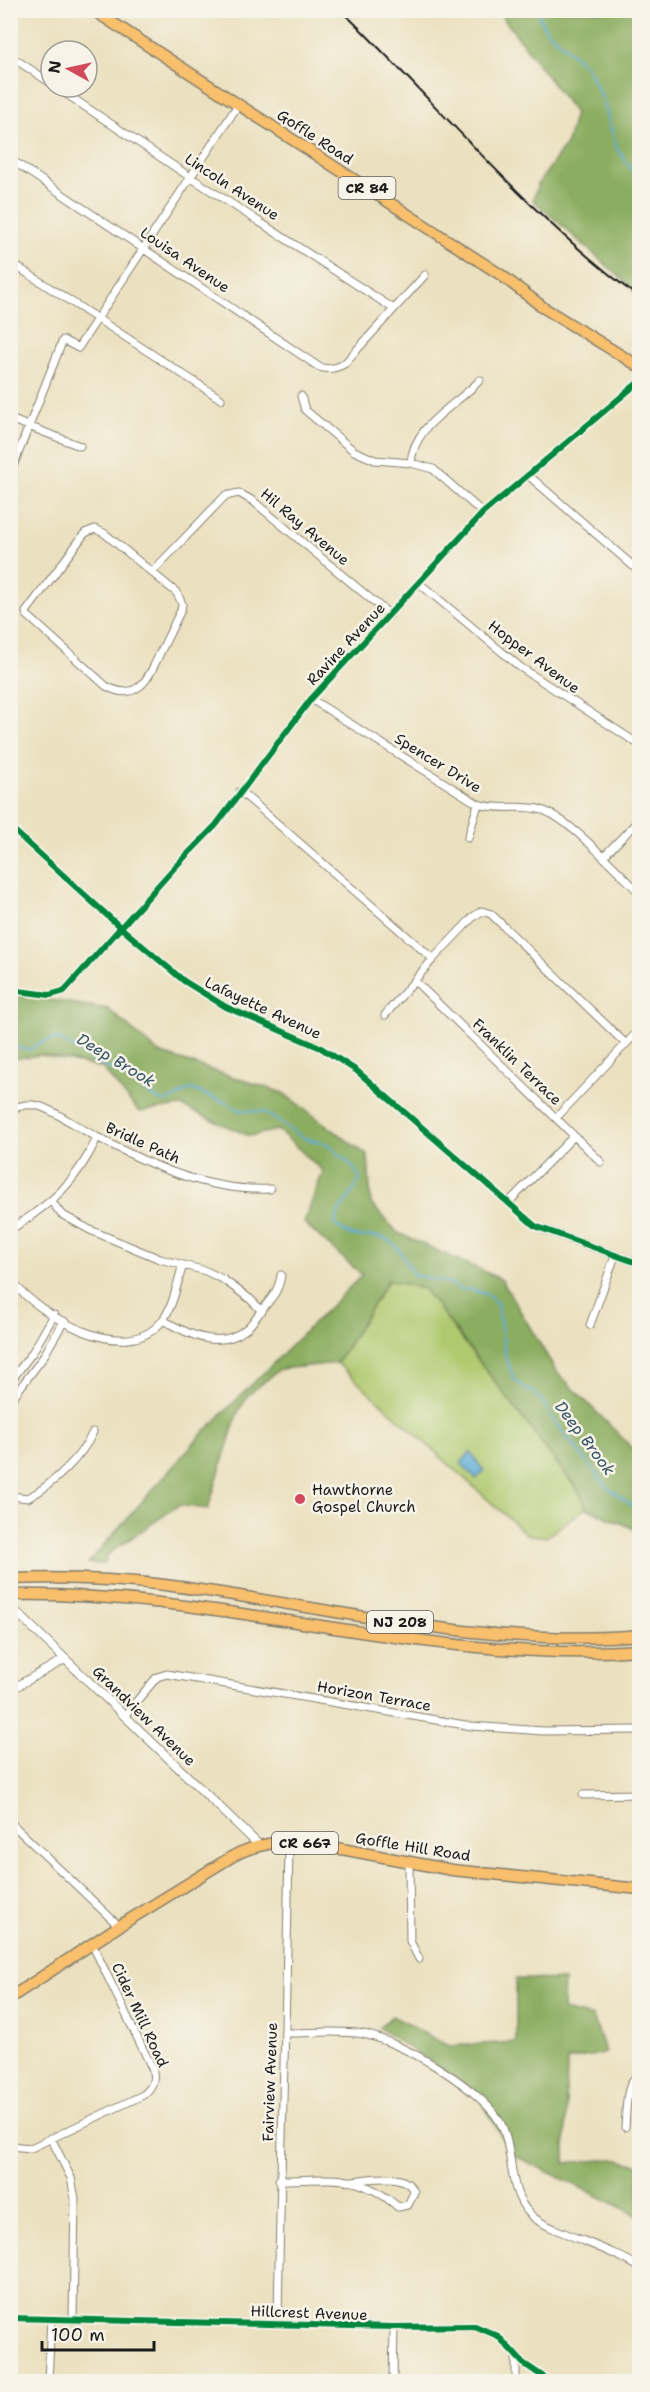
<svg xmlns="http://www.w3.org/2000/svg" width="650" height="2392" viewBox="0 0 650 2392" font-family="'Shantell Sans',sans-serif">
  <rect width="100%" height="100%" fill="#f7f3e8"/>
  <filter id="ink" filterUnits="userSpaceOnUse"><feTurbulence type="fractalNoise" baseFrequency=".0167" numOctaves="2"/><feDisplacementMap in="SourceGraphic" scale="12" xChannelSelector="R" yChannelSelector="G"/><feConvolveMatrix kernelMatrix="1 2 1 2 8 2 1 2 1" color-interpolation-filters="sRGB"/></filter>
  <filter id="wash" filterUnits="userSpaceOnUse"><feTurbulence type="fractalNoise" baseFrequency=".008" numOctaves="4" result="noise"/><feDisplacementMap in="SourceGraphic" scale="24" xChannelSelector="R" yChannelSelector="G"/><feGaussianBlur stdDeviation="1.35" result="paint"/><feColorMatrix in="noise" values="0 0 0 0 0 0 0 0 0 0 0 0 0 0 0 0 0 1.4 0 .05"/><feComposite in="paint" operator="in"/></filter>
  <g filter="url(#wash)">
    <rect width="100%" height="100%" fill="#ebe1c0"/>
    <path fill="#afc96e" stroke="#667245" stroke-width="1.5" d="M388,1280L424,1289L579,1492L586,1508L546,1537L526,1534L337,1363Z"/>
    <path fill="#8bad61" stroke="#54643e" stroke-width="1.5" d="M498,11H639V301L630,286L533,200L538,184L567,143L575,113Z
      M11,994L108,1009L159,1053L283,1093L368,1156L371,1204L398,1233L501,1279L556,1371L639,1455V1531L586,1508L579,1492L424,1289L388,1280L337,1363L280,1369L248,1395L237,1414L208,1509L179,1505L107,1555L105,1564L88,1563L199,1437L362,1275L304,1223L323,1171L278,1130L249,1136L181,1106L139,1112L102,1068L41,1055L11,1059Z
      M516,1979L564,1980L563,2010L593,2017L606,2053L567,2060L565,2163L614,2159L639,2165V2216L511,2154L478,2094L379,2028L392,2016L448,2046L516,2042Z"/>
    <path fill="#5babd6" stroke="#3c6479" stroke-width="1.5" d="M470,1452L484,1471L476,1479L461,1463Z"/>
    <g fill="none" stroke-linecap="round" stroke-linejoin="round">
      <path stroke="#5babd6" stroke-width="2" d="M537,10L545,29L586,66L603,100L617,149L640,181
        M10,1046L30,1050L36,1045L55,1038L65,1042L96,1063L113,1070L142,1087L150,1095L159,1100L169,1101L191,1089L227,1103L239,1110L264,1112L304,1138L329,1145L352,1166L360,1178C355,1196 336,1206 335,1225C340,1228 345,1233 351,1235C366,1240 377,1231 392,1243C401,1250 408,1265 414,1275L450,1283L459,1289L473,1290L486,1294L497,1303L506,1358L514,1379L527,1390L532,1391L543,1402L554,1421L608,1488L640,1511"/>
    </g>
  </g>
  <g filter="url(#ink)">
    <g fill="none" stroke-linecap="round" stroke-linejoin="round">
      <defs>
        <path id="minor" d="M10,56L51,83
          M56,87L190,177L394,309
          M10,159L319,367C328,370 335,369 344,364L425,275
          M10,262L221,399
          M301,396L305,410L354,451L375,460L411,463L433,469L483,513
          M10,419L80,446
          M411,463C413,425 456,406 480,380
          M10,474L63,340L78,348L238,105
          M528,475L640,572
          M95,529L104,533L177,593L182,604L181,610C174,624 167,639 160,653C149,677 138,704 106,686L27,615L26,612L85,533Z
          M152,572L225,496L239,493L253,501L390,615
          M419,583L520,667L640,745
          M311,699L478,804C499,811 521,804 542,810C569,818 618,872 640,893
          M240,791L433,959
          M10,827L120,927L184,981L226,1007L321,1048L357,1071L535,1226L543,1229
          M468,838L478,804
          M603,857L640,819
          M415,981L601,1162
          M10,990L50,995L64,991L174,868L216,825L311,699L483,513L640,381
          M385,1015L433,959L473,917L482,911L491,914L626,1044
          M10,1110C20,1105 32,1103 42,1107C60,1114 77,1127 95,1136C149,1165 208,1192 270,1189
          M556,1118L640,1029
          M52,1202L61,1214L90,1230L160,1259L206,1271L224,1280L250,1299L262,1311
          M508,1203L574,1136
          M10,1230C52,1203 76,1183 97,1138
          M10,1279C37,1314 125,1368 162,1321C174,1306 177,1282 183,1265
          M163,1320C188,1334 219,1351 246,1329C252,1324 256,1317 261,1311C271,1299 279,1291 281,1275
          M590,1325L615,1256
          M10,1382L32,1353L54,1315
          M10,1401L42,1359L64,1321
          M10,1496L28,1498C52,1485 82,1457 93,1432
          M124,1716L157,1677L167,1674L471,1726L543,1731L640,1730
          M583,1795L640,1794
          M10,1822L119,1926
          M409,1863L410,1941L419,1959
          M286,2033C311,2033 339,2030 363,2034C401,2041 489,2092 503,2128C514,2156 508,2192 530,2214C537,2222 548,2226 557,2230C580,2240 621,2254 640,2268
          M625,2127C627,2110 624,2084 640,2073
          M51,2138L71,2178L75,2199L73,2320
          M10,2146L31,2148L143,2095C152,2088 156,2080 152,2068L92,1944
          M279,2180C330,2180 357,2171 398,2207L408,2205L414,2192C406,2171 369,2179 352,2181
          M10,2318L394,2327L475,2326L498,2336L523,2363L551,2382
          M278,2323C280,2163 287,2002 289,1841
          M48,2382L51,2319
          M393,2382L394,2327
          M516,2382V2356"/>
        <path id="tertiary" d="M543,1229L640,1264
          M10,1606L260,1846
          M10,1690L65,1659"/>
        <path id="primary" d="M93,10L501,275L544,308L640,367
          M10,1998L119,1926L233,1856C258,1843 282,1840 310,1843L452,1870L640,1889"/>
        <path id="trunk" d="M10,1579C62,1577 114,1579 165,1585C323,1605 479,1649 640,1635
          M10,1595C223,1590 427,1666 640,1650"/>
      </defs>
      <use href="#minor" stroke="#847e6e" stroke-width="9"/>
      <use href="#tertiary" stroke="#847e6e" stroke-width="10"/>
      <use href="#primary" stroke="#847e6e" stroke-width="13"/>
      <use href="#trunk" stroke="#847e6e" stroke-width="13"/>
      <use href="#minor" stroke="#fff" stroke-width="7"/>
      <use href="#tertiary" stroke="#fff" stroke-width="8"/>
      <use href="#primary" stroke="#f8bf6c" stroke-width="10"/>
      <use href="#trunk" stroke="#f8bf6c" stroke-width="10"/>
      <path stroke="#1c1c1c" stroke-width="2" d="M341,10C440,106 528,216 640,298"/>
      <defs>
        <path id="cycleway" d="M10,827L120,927L184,981L226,1007L321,1048L357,1071L535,1226L640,1264
          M10,990L50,995L64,991L174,868L216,825L311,699L483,513L640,381
          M10,2318L394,2327L475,2326L498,2336L523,2363L551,2382"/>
      </defs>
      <use href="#cycleway" stroke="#f7f3e8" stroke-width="10"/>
      <use href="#cycleway" stroke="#00873e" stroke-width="6"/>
    </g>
  </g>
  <circle fill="#d1495b" stroke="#f7f3e8" stroke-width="2" cx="300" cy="1499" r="6"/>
  <g text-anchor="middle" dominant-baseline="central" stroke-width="5" stroke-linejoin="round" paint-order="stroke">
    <g fill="#f7f3e8" stroke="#5e5c59" stroke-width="1.5">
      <rect x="338.5" y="177" width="57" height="22" rx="4.5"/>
      <rect x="367" y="1611" width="66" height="22" rx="4.5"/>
      <rect x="272" y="1832" width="66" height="22" rx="4.5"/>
    </g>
    <g font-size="14" font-weight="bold" fill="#1c1c1c">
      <text x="367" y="188">CR 84</text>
      <text x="400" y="1622">NJ 208</text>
      <text x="305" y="1843">CR 667</text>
    </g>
    <g font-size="15" fill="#1c1c1c" stroke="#f7f3e8">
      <text transform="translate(315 137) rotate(33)">Goffle Road</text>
      <text transform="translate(232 187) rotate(33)">Lincoln Avenue</text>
      <text transform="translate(185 260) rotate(34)">Louisa Avenue</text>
      <text transform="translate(305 527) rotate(40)">Hil Ray Avenue</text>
      <text transform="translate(346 644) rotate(-47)">Ravine Avenue</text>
      <text transform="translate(534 657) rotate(37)">Hopper Avenue</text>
      <text transform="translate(438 763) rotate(32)">Spencer Drive</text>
      <text transform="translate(263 1008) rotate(25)">Lafayette Avenue</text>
      <text transform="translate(517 1062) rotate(44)">Franklin Terrace</text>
      <text transform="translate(143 1143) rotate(24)">Bridle Path</text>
      <text transform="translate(374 1696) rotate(10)">Horizon Terrace</text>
      <text transform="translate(144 1716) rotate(44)">Grandview Avenue</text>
      <text transform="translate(413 1847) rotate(9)">Goffle Hill Road</text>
      <text transform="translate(140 2015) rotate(65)">Cider Mill Road</text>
      <text transform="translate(270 2082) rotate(-88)">Fairview Avenue</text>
      <text transform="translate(309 2313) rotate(2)">Hillcrest Avenue</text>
    </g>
    <g font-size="15" fill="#1c1c1c" stroke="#f7f3e8" text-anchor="start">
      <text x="312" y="1490">Hawthorne<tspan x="312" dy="17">Gospel Church</tspan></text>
    </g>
    <g font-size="16" font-style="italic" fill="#355566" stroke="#f7f3e8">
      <text transform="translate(116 1060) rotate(31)">Deep Brook</text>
      <text transform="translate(585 1438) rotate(53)">Deep Brook</text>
    </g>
  </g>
  <rect width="650" height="2392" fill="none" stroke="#f7f3e8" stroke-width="36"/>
  <g transform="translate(69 69) rotate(278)"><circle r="28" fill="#f7f3e8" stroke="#9f9d96" stroke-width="1.5"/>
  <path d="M0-4.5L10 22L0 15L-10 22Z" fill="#d1495b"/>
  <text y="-9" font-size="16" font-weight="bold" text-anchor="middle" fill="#1c1c1c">N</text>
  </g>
  <path d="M42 2341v9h112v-9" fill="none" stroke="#1c1c1c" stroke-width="3"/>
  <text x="51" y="2341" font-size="18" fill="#1c1c1c" stroke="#f7f3e8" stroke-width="4.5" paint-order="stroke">100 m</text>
</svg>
